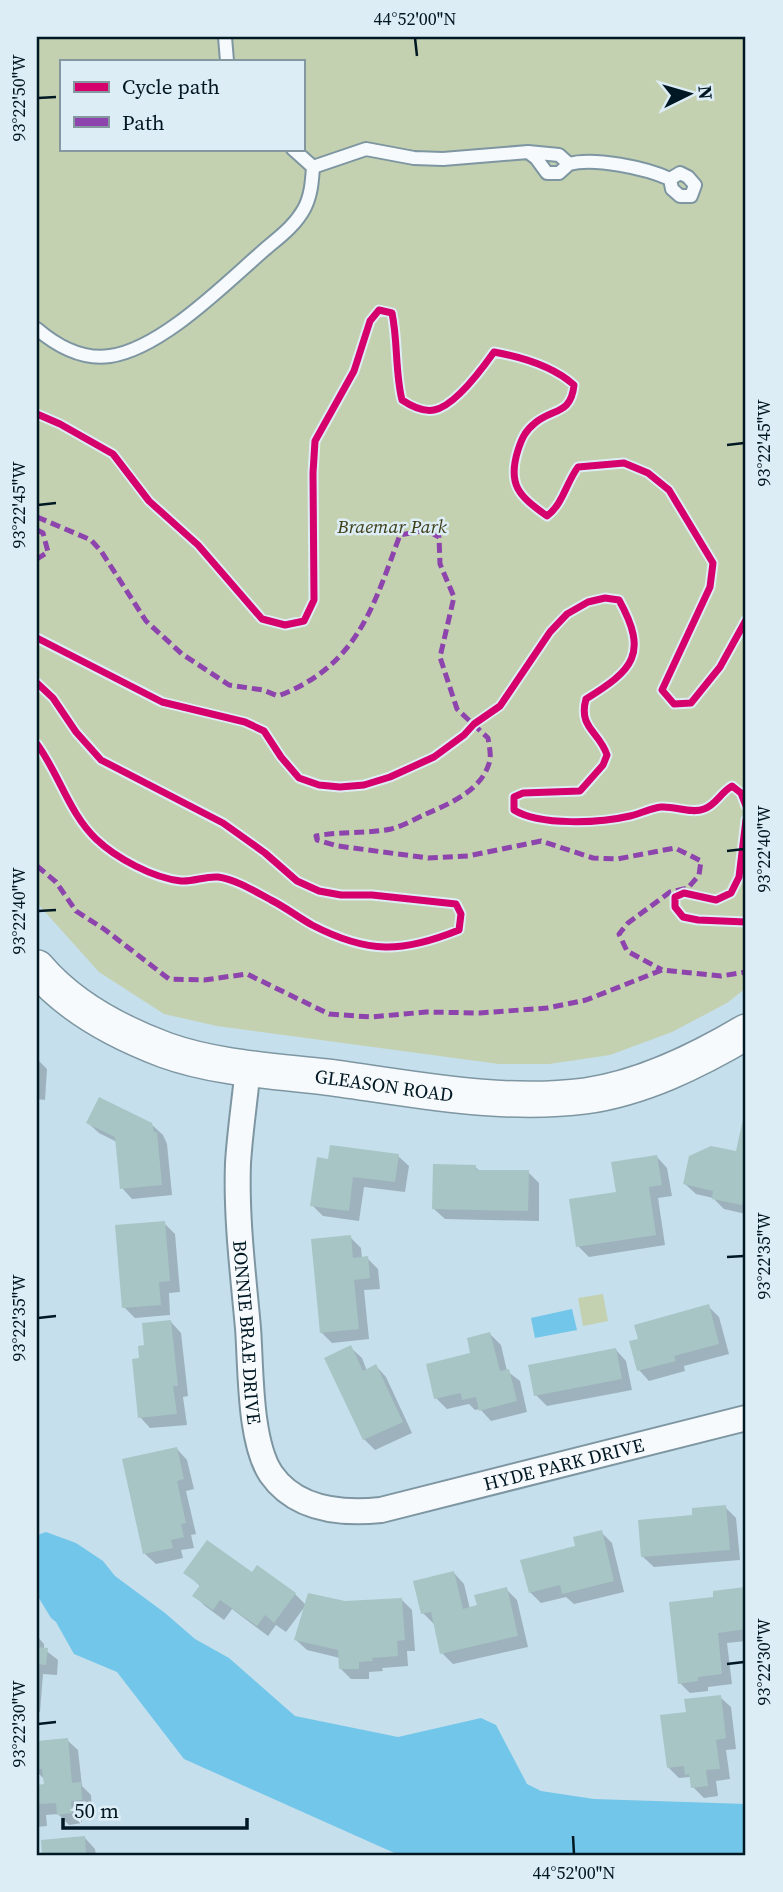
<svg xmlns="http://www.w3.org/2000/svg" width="783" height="1892" viewBox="0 0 783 1892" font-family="'Source Serif 4',serif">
  <rect width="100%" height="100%" fill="#c5dfec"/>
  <path fill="#c4d1b0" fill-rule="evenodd" d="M37,37H746V988L727,1003L672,1032L610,1055L549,1064H499L217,1026L164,1014L99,972L37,903ZM61,61H303V149H61Z
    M603,1294L608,1321L583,1326L578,1298Z"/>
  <path fill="#72c6ea" d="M572,1309L577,1330L535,1338L531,1318Z
    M46,1532L76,1543L103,1561L115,1576L165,1613L195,1639L229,1658L295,1716L398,1737L481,1718L496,1725L527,1784L541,1791L594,1799L746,1804V1855H399L184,1759L117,1672L74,1654L56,1622L51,1618L37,1595V1535Z"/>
  <path fill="#0003" d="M37,1059L47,1069L45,1100L37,1099Z
    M746,1113V1214L724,1209L713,1198L696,1194L685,1184L738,1153Z
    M88,1123L151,1124L163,1135L167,1144L172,1195L132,1199L122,1188L117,1142L99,1133Z
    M398,1156L409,1166L405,1192L364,1187L359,1221L323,1216L312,1205L330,1161Z
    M657,1157L667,1168L672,1196L658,1198L665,1245L589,1257L578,1246L618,1193Z
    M475,1167L480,1171L528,1172L539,1183V1221L445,1219L434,1209Z
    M164,1223L175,1234L180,1292L169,1293L170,1315L135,1318L124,1307Z
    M350,1237L361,1248L362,1259L367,1258L378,1269L380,1289L364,1290L369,1339L332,1343L321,1332Z
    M708,1306L719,1317L729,1354L684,1366L685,1371L649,1381L639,1370L640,1340Z
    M171,1322L181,1333L188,1396L183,1397L187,1425L150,1428L140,1417L141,1360L146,1347Z
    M490,1334L501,1345L507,1371L520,1381L527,1412L491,1421L480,1409L475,1410L469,1404L447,1409L436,1398Z
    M351,1348L362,1358L367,1371L376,1366L386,1377L412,1433L375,1450L364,1439Z
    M616,1350L626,1361L632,1390L547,1406L536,1395Z
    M177,1449L187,1460L194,1489L186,1491L196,1534L191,1535L194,1548L181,1550L183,1558L156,1564L145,1554Z
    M725,1507L736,1518L740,1560L654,1567L643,1557L694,1517Z
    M601,1532L612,1543L624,1592L574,1604L566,1597L541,1603L530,1592L578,1548Z
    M186,1573L252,1575L295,1594L306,1605L286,1632L276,1625L268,1636L232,1609L224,1620L205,1606L194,1595L201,1587Z
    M454,1573L464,1584L470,1609L506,1589L517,1600L528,1647L453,1664L442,1653L434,1624L423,1613Z
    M744,1589L746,1591V1641L727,1643L732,1684L708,1687V1691L690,1693L680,1683L715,1599Z
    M401,1599L412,1610L415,1651H407L408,1666L382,1668L383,1671L369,1672V1679H351L340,1668V1658L307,1650L296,1640L344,1603Z
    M37,1636L44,1644V1649L58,1660L57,1675L43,1674L40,1712L37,1711Z
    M720,1697L731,1707L736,1749L726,1750L730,1779L716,1781L718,1796L704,1798L693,1787L690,1777L679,1778L669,1768L688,1713Z
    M67,1740L78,1750L82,1786L91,1795L92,1811L81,1812L82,1823L69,1825L58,1814L46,1815L47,1826L37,1827V1787L46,1786L45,1780L37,1772V1742Z
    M85,1838L95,1849L96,1855H43V1842Z"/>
  <path fill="#a7c5c4" d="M99,1097L152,1123L154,1132H157L162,1185L120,1189L115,1137L86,1123Z
    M745,1110L746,1194H744L742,1205L712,1199L713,1191L683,1184L689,1156L711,1146L736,1151Z
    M330,1145L399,1154L395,1182L353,1177L349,1211L310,1206L317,1157L328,1159Z
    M657,1155L662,1185L649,1187L656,1235L576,1247L569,1199L616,1192L611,1162Z
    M433,1164L476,1165V1170H529L528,1211L432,1209Z
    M165,1221L170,1281L159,1282L161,1305L122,1308L115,1225Z
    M351,1235L353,1258L368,1256L370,1278L354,1280L359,1329L320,1333L311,1239Z
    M709,1304L719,1344L674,1356L676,1361L637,1371L629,1341L638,1339L634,1325Z
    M171,1320L178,1386H173L177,1414L138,1418L132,1359L139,1358L138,1346L144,1345L142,1323Z
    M490,1332L500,1371L509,1369L517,1401L479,1411L476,1397L462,1400L461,1393L434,1399L426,1364L470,1353L467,1338Z
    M351,1345L363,1371L376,1364L403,1422L363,1440L324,1358Z
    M616,1348L622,1379L534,1396L528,1365Z
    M177,1447L184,1479L177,1481L186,1523L181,1524L184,1537L171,1540L173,1548L143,1554L122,1459Z
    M726,1505L730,1550L641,1557L638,1520L692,1515V1508Z
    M602,1530L614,1581L562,1594L560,1585L529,1593L520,1560L575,1546L573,1537Z
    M207,1540L252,1572L257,1565L296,1593L274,1623L265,1615L257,1626L220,1600L213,1610L192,1596L200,1585L183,1573Z
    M454,1571L463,1609L477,1605L474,1595L507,1587L518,1636L440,1654L431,1612L421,1614L413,1581Z
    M745,1587L746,1629L718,1633L722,1674L698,1677V1681L678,1684L669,1602L713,1597V1591Z
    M308,1593L345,1601L402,1598L405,1640L397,1641L398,1656L372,1658L373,1661L359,1662V1669H339L338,1650L294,1640Z
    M37,1647L48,1648L46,1665L37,1664Z
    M721,1695L726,1738L716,1740L720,1769L706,1770L708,1786L691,1788L689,1774L685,1775L684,1766L667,1768L660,1715L686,1712L684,1699Z
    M68,1738L72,1783L81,1782L82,1800L71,1801L72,1813L57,1815L56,1803L37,1804V1785L44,1784L42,1769H37V1741Z
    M85,1836L86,1855H42L41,1840Z"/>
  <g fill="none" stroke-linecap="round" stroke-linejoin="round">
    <defs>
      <path id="lane" d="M225,37L227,61
        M293,149L313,167
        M569,164C594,157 646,168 670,179L672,189L680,196H691L695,185L688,177L680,173L670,179
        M313,167L366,149L414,158L443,159L528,152L536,158L547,173H559L569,164L559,155L528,152
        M37,329C57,346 83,360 110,356C161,349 225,284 263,251C278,238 294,227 304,209C311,196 312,182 313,167"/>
      <g id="street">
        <path id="s1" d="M248,1067C245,1099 240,1131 238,1163C236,1217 243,1273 248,1328C251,1367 249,1441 271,1474C296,1510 342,1514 381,1510L746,1418"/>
      </g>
      <g id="secondary">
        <path id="s2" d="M37,968C70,1007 117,1032 165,1050C215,1068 273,1071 326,1077C411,1088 499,1107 585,1096C642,1088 697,1061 746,1032"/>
      </g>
    </defs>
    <use href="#lane" stroke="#7e96a2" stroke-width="16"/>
    <use href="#street" stroke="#7e96a2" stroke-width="28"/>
    <use href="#secondary" stroke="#7e96a2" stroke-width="38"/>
    <use href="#lane" stroke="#f6fafc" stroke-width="12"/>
    <use href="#street" stroke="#f6fafc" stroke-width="24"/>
    <use href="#secondary" stroke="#f6fafc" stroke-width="35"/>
    <path stroke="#8e44ad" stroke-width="5" stroke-dasharray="10 5" stroke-linecap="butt" d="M37,517L91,540L101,551L146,621L182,654L229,685L263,690L278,696C357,666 373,608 400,535L426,530L439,537L440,564L454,597L440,657L457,709L488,738C489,745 491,753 490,760C483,790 451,803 426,814C415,819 403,826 391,829C366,834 341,831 316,836L317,840L338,846L428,858L468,856L541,841L593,858L617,859L675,848L701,861L699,875L688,888L670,892L628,923L619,934L627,951L662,970
      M37,530L43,533L48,552L37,559
      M37,866L56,882L76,911L104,929L169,979L204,980L247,974L329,1014L371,1017L426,1012L480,1013L547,1008L586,1000L662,970L721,976L746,972"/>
    <defs>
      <path id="cycleway" d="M37,414L60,424L113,454L149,501L198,545L262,619L285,625L304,621L314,600L313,473L315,441L354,371L370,321L379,310L392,313C398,342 395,372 402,400C411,406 423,412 434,410C455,406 482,369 494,352C522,357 553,366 574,385C571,415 553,408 535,423C525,431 522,438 518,450C507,485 519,496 547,516C563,504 566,483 578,467L624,463L648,473L669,490L713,563L710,587L662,690L674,704L691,703L720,667L746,620
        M37,638L162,702L245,722L264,731L281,757L299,778L319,785L340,787L364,785L390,777L434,757L464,735L474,724L500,706L550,632L567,614L588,602L605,598L619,600C649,654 633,670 586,699C578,728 599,731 607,755L603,765L580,791L523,793L514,797V810C540,826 600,823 630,816C640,814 651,808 661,807C675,806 691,814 704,809C716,805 720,793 732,786L741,793L746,806
        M37,683L53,698L76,732L101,760L223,823L265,853L297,881L319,891L341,895H372L456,904L461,914L459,930C402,953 368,954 312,925C298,917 285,907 271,900C256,892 235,879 218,877C205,876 193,882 181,881C153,878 116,858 96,839C69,813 59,774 37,744
        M746,820L739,877L731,893L716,900L684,893L675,897V907L683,917L698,920L746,922"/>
    </defs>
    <use href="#cycleway" stroke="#ddedf5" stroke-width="11"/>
    <use href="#cycleway" stroke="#d6006c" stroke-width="7"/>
  </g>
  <path fill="none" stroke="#001823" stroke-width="2.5" d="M415,38L417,56M38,98L56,97M727,445L744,443M38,505L56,503M727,851L744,849M38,911L56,910M727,1257L744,1256M38,1318L56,1316M727,1664L744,1662M38,1724L56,1722M573,1836L574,1854"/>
  <g text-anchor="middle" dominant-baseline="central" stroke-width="5" stroke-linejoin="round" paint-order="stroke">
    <g font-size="19" font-style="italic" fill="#3d3e16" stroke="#ddedf5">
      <text x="392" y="526">Braemar Park</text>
    </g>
    <g font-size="19" fill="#001823" stroke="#ddedf5">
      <text stroke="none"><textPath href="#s2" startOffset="376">GLEASON ROAD</textPath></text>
      <text stroke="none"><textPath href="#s1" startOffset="266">BONNIE BRAE DRIVE</textPath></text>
      <text stroke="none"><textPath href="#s1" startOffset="721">HYDE PARK DRIVE</textPath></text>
    </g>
  </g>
  <rect width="783" height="1892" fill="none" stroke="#ddedf5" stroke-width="77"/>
  <rect x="60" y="60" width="245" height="91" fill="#ddedf5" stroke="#8598a1" stroke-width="2"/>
  <rect x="74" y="82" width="35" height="10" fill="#d6006c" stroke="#8598a1" stroke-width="2"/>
  <text x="122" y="94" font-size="21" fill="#001823">Cycle path</text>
  <rect x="74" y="117" width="35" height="10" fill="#8e44ad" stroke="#8598a1" stroke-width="2"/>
  <text x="122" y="130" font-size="21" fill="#001823">Path</text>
  <g transform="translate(689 94) rotate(85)" stroke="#ddedf5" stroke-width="5" paint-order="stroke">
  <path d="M0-5L12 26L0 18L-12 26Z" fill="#001823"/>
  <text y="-10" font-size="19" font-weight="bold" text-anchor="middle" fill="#001823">N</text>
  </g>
  <path d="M63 1818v10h184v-10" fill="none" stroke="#001823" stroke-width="3.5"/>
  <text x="74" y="1818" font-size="21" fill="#001823" stroke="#ddedf5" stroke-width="5" paint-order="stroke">50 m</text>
  <rect x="38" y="38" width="706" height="1816" fill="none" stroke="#001823" stroke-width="2.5"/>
  <g font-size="18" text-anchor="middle" fill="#001823">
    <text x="415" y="25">44°52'00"N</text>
    <text transform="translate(19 98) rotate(-90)" y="6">93°22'50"W</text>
    <text transform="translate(764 443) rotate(-90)" y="6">93°22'45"W</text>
    <text transform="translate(19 505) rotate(-90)" y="6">93°22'45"W</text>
    <text transform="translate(764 849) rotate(-90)" y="6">93°22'40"W</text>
    <text transform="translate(19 911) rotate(-90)" y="6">93°22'40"W</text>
    <text transform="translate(764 1256) rotate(-90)" y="6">93°22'35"W</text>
    <text transform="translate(19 1318) rotate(-90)" y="6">93°22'35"W</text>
    <text transform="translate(764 1662) rotate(-90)" y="6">93°22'30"W</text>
    <text transform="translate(19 1724) rotate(-90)" y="6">93°22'30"W</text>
    <text x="574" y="1879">44°52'00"N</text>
  </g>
</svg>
